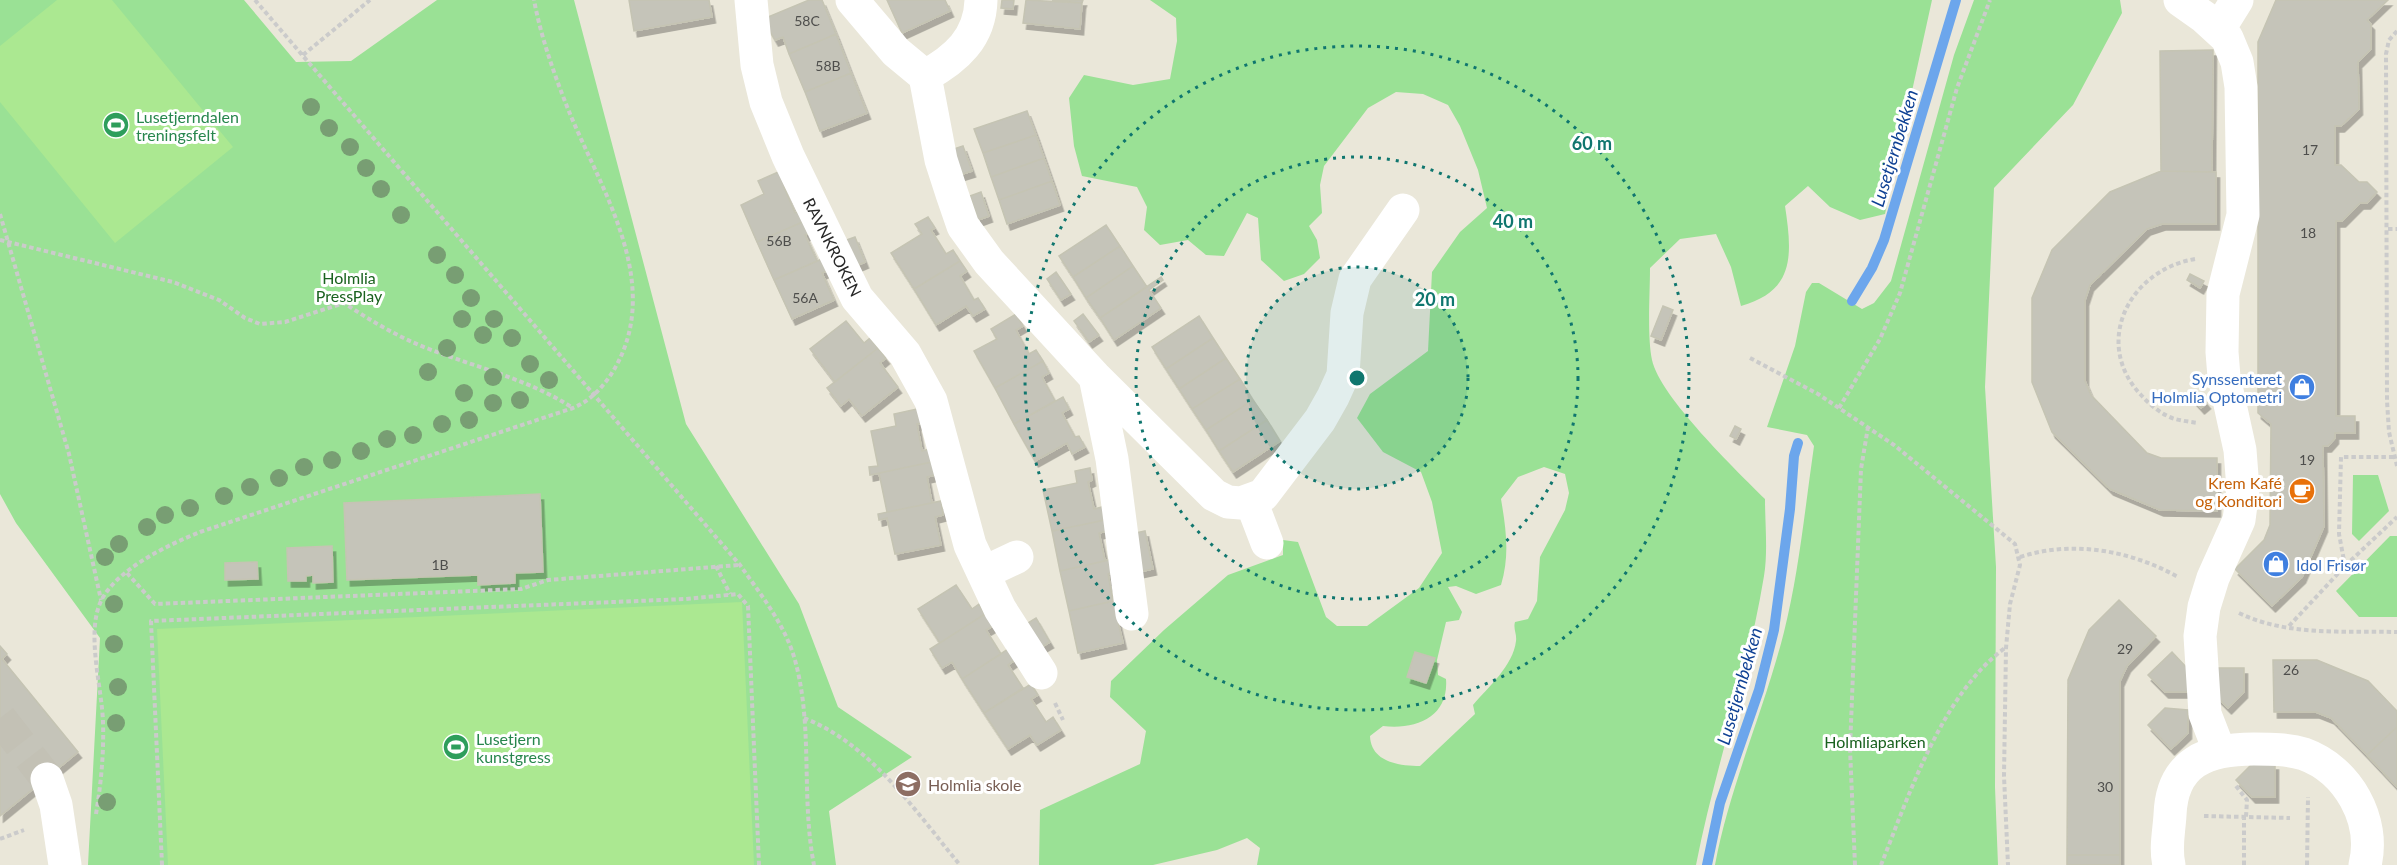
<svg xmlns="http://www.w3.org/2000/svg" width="2397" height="865" viewBox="0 0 2397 865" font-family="Lato,sans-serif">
  <defs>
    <filter id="shadow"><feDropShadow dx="3.5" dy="6" stdDeviation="0" flood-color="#0004"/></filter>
  </defs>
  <rect width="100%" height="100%" fill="#eae7d9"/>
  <path fill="#9ae195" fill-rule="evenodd" d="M0,0H244L296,62L351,61L437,0H574L686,424L799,604L838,707L912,757L829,811L836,865H88L100,638L16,523L0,494Z
    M1150,0H1932L1885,214L1860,220L1830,207L1808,186L1785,206C1792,253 1796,291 1741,306L1731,267L1716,234L1680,239L1650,268C1650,295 1647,335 1652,360C1660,397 1737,471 1765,499C1765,524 1768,552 1764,576C1748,674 1715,768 1696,865H1257L1260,848L1247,838L1217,850L1153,865H1039L1040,810L1140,764L1146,731L1110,697L1111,681L1164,630L1228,575L1283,555V540L1298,542L1326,617L1337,626H1367L1419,588L1442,553L1432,502L1421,472L1383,452L1357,418L1370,394L1428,351L1432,272L1460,232L1487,208L1478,170L1460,126L1448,105L1423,94L1396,92L1368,108L1324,166L1320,185L1322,213L1309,226L1317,240L1320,258L1304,274L1284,281L1261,260L1258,218L1247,213L1224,256L1206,255L1188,240L1160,245L1144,230L1147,207L1137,187L1082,176L1074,146L1069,98L1084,75L1133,85L1170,79L1177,41L1176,18ZM1544,467L1565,474L1569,493L1565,510L1540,557L1537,601L1528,619L1515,622C1513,629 1517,634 1516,641C1513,666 1488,687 1473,705L1475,714L1420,766C1399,766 1371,762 1370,736L1383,726C1416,730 1449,717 1446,679L1438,675L1437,660L1446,622L1459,620L1462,612L1448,587L1456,586L1476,594L1501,585C1510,555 1506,529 1501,499L1518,477Z
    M1974,0H2120L2122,13L2073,105L1994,188L1985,387L1996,567L1995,787L1998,865H1715C1730,785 1764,711 1784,632C1799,572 1805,508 1814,446L1807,435L1767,427L1795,346L1806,292L1812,283H1819L1862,309L1874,303L1891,281L1954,55Z
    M2353,475H2378L2389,511L2359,541L2352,534Z
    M2390,536H2397V617H2359L2336,591Z"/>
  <path fill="#abe891" d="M57,0H112L233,147L115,243L0,102V46Z
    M742,602L754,865H168L157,629Z"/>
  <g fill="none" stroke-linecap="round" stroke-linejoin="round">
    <path stroke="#6ca6ec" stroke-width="10" d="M1852,301L1872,268L1884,240L1956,0
      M1707,865L1720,803L1759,690L1774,630L1790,509L1794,456L1798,443"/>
  </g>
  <path fill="#c5c4b9" stroke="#c5c4b3" stroke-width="1.5" filter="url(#shadow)" d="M629,0H709L712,17L634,31Z
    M809,0H822L836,34L789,54L783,37L775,40L763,19Z
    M887,0H945L950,11L902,33Z
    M1002,0H1014L1013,9L1001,8Z
    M1026,0L1082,3L1080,29L1023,23Z
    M1052,0H1083L1082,3Z
    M2276,0H2388L2367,20L2371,24V49L2358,62L2359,109L2341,126H2335V165H2341L2359,182H2367L2377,192L2367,203H2360L2342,221H2336V416H2355V433H2335V438L2328,446H2323L2324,526L2302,577L2272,606L2235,569L2264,540L2270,525L2271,424L2258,413V42Z
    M836,34L851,73L805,92L789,54Z
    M2213,50L2212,172L2161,171L2160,51Z
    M851,73L867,113L820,131L805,92Z
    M1027,111L1036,135L983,153L974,129Z
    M1036,135L1044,158L991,177L983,153Z
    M963,146L972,171L959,175L951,150Z
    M1044,158L1052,181L999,200L991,177Z
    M785,169L792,184L784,187L795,213L802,210L807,220L757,242L741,205L764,194L758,181Z
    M2161,171L2216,172V224H2162L2147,229L2090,285L2085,300V381L2091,395L2147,453L2161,458H2217V511L2160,510L2110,489L2052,432L2032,382V298L2052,250L2110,192Z
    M1052,181L1060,205L1007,224L999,200Z
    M981,192L989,216L978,220L970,196Z
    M928,217L935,228L931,230L946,254L953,250L960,261L914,289L891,253L922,234L915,224Z
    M807,220L813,232L805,235L817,261L774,280L757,242Z
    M1106,225L1120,246L1073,277L1059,256Z
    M855,237L865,262L851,268L841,242Z
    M1120,246L1133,266L1086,298L1073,277Z
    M824,258L829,270L822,273L834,300L792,319L774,280Z
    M960,261L967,271L960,276L974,300L978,298L985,309L973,316L966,306L936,325L914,289Z
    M1133,266L1147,287L1100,318L1086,298Z
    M1056,272L1071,294L1061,300L1047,279Z
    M2190,274L2204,281L2200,288L2187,280Z
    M1161,277L1163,280L1149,290L1161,308L1114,340L1100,318Z
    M1663,306L1673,310L1661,340L1651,336Z
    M1016,314L1023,326L1016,330L1029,354L1036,350L1043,361L995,388L974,351L997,339L991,329Z
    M1083,314L1099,335L1089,342L1074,321Z
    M1199,316L1213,338L1166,369L1152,347Z
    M846,321L864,343L870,338L878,348L835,382L810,349Z
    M1213,338L1226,358L1179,389L1166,369Z
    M878,348L886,358L880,363L898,387L862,416L849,399L841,406L827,388Z
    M1226,358L1240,379L1192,409L1179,389Z
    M1043,361L1049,373L1042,377L1055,401L1014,424L995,388Z
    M1240,379L1253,400L1206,430L1192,409Z
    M2197,391L2207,403L2201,408L2191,397Z
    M1063,397L1069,409L1062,413L1075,437L1079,436L1085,447L1072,454L1067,443L1035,461L1014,424Z
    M1253,400L1267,420L1219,451L1206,430Z
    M922,408L925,423L917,424L922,451L930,449L932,462L870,475L869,467L878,466L871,431L896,426L894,414Z
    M1267,420L1280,441L1233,472L1219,451Z
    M1735,426L1741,429L1736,439L1730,436Z
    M932,462L935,475L927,477L932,503L887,512L879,473Z
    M1090,468L1092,480L1088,482L1094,509L1102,507L1105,520L1052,531L1043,490L1077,483L1075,471Z
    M540,494L543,572L515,573V583L478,585V575L347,580L344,503Z
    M941,501L943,515L935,517L941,545L895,554L887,518L879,520L878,514Z
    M1105,520L1108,531L1099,533L1105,561L1060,571L1052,531Z
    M1145,531L1153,569L1138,572L1131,534Z
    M332,546L333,582L313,583V575L306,576V581H288L287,548Z
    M1113,559L1116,572L1108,574L1113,601L1069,611L1060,571Z
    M257,562L258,579L225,580V563Z
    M956,585L972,609L979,604L985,614L940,643L918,609Z
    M1122,599L1118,622L1123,643L1078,653L1069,611Z
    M2119,600L2156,636L2127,666L2120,681V855H2067L2068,680L2089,630Z
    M985,614L993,626L986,630L1001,654L962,679L952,662L942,668L930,649Z
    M1036,618L1050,642L1038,649L1023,626Z
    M0,646L7,654L2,659L78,752L0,816Z
    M1008,649L1015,660L1008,665L1023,688L984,713L962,679Z
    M1415,652L1435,658L1426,683L1407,677Z
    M2172,652L2188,669V692H2165L2148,675Z
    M2273,660H2317L2368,681L2397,711V727L2367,755L2331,718L2316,712H2274Z
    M2211,668H2244V692L2228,708L2212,692Z
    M1031,684L1038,695L1031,699L1046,722L1053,717L1061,730L1037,745L1030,735L1008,749L984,713Z
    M2165,708L2188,710V733L2171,749L2148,725Z
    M2397,727V787L2367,755Z
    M2252,764H2275V797H2252L2236,780Z
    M2067,855H2120V865H2067Z"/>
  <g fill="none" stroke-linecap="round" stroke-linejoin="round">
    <path stroke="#c3c1b5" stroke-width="33" stroke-dasharray="33 16" stroke-linecap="butt" d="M0,718L47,779"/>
    <path stroke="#cbcbcb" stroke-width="4" stroke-dasharray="4.5 3" stroke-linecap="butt" d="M255,0L740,565C761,595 787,627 796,664C813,729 801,799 814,865
      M2397,31L2389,40L2386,54L2387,401L2389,432L2397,466
      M303,55L370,0
      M0,214L69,454L101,600
      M2388,229H2397
      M0,240L173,282L219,300L245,318L260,324L285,322L344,303C371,321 398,337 429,349C478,368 528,379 573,408
      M2195,259C2129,270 2092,343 2141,395C2150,405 2162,415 2175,419C2183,421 2191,422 2198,423
      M1750,358L1818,394L1894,445L2015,544L2020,565L2010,604L2006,648L2004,776L2008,865
      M1839,408L1880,339L1900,293L1957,88L1990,0
      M2020,557C2072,540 2130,550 2178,577
      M716,566L730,594
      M2345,566L2339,534L2341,457H2395
      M127,573L155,604L521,589L548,580L739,565
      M2239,613C2286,636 2345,631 2397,632
      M2289,626L2345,566L2397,517
      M1055,703L1063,720
      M804,718C872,745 915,811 960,865
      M2236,786L2247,800L2246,817
      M96,814C101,784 104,753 103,722C102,687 85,631 102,599C119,568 168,545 200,532L573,408C592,400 605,385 615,368C664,282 600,188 568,109C554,74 541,37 534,0
      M2204,816L2290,818
      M0,839L24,830
      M162,865L151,621L686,599L738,594L748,606L759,865
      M1855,865L1850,749L1861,469L1868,427
      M1881,865C1909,795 1942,694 2005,648
      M2244,865V817
      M2307,865L2308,797"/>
    <path stroke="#fff" stroke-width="33" d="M751,0L757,65L766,102L788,156L857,298L905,354L931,401L970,545L1000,609L1041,673
      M852,0L896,52L925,76L941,160L952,194L963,226L989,262L1095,377L1214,495L1228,502L1241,503L1263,495L1320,420L1333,397L1343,375L1347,313L1355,279L1403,210
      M2180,0L2204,17L2227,38L2237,62L2241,87L2243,215L2223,294L2222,352L2224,377L2240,450L2243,489L2239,520L2213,578L2204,607L2200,636L2205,714L2219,750
      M2219,29L2237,0
      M925,76C956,59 980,38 981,0
      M1095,377L1112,459L1132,614
      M1251,501L1267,543
      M983,573L1017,557
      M47,779L56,805L65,865
      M2169,865C2165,848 2169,832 2170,815C2172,762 2207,749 2254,749C2271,749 2288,749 2304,754C2348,770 2376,820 2365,865"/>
  </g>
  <g fill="#789e73">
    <circle cx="311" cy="107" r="9"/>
    <circle cx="329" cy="128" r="9"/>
    <circle cx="350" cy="147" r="9"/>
    <circle cx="366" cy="168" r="9"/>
    <circle cx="381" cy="189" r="9"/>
    <circle cx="401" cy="215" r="9"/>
    <circle cx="437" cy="255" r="9"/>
    <circle cx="455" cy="275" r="9"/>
    <circle cx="471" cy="298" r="9"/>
    <circle cx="462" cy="319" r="9"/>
    <circle cx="494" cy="319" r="9"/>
    <circle cx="483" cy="335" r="9"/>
    <circle cx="512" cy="338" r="9"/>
    <circle cx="447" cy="348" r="9"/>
    <circle cx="530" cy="364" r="9"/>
    <circle cx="428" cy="372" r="9"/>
    <circle cx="493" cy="377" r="9"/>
    <circle cx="549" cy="380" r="9"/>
    <circle cx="464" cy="393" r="9"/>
    <circle cx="520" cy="400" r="9"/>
    <circle cx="493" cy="403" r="9"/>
    <circle cx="469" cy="420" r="9"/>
    <circle cx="442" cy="424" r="9"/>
    <circle cx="413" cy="435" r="9"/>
    <circle cx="387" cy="439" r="9"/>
    <circle cx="361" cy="451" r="9"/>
    <circle cx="332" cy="460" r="9"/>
    <circle cx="304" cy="467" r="9"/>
    <circle cx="279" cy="478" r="9"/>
    <circle cx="250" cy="487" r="9"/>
    <circle cx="224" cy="496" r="9"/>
    <circle cx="190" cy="508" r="9"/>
    <circle cx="165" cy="515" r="9"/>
    <circle cx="147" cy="527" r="9"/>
    <circle cx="119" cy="544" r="9"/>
    <circle cx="105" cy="557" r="9"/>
    <circle cx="114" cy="604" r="9"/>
    <circle cx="114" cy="644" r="9"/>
    <circle cx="118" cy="687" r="9"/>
    <circle cx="116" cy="723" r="9"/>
    <circle cx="107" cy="802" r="9"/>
  </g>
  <circle cx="1357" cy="378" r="111" fill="#0f766e" fill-opacity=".12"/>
  <g fill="none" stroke="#0f766e" stroke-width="3" stroke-dasharray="3 6">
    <circle cx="1357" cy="378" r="111"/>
    <circle cx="1357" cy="378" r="221"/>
    <circle cx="1357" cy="378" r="332"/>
  </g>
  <defs>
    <symbol id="stadium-disc" viewBox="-11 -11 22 22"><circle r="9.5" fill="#2e9e5b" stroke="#fff"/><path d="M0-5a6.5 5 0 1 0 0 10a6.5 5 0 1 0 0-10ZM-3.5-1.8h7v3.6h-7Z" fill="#fff"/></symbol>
    <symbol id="shop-disc" viewBox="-11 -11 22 22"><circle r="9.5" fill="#3f7fe0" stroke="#fff"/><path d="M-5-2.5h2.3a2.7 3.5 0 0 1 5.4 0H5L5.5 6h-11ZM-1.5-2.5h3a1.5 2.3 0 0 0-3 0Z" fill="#fff"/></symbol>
    <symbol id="cafe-disc" viewBox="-11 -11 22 22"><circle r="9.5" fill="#e8710a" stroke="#fff"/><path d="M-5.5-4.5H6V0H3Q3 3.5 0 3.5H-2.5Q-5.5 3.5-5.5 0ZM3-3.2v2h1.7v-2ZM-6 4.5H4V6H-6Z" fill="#fff"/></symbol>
    <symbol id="school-disc" viewBox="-11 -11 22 22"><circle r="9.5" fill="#8d6e63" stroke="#fff"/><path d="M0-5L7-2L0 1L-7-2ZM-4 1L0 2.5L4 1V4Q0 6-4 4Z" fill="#fff"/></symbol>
  </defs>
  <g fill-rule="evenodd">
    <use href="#stadium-disc" x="101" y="110" width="30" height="30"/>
    <use href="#shop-disc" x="2287" y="372" width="30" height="30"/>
    <use href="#cafe-disc" x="2287" y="476" width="30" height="30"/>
    <use href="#shop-disc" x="2261" y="549" width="30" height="30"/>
    <use href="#stadium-disc" x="441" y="732" width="30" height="30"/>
    <use href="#school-disc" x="893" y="769" width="30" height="30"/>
  </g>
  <g text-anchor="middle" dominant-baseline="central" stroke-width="6" stroke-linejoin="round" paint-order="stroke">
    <g font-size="14" fill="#4e4e4c">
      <text x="807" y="20">58C</text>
      <text x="828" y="65">58B</text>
      <text x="2310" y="149">17</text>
      <text x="2308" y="232">18</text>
      <text x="779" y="240">56B</text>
      <text x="805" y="297">56A</text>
      <text x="2307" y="459">19</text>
      <text x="440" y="564">1B</text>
      <text x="2125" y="648">29</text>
      <text x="2291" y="669">26</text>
      <text x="2105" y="786">30</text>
    </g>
    <g font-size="16" fill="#27864d" stroke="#fff" text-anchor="start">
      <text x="136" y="116">Lusetjerndalen<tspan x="136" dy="18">treningsfelt</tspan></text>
      <text x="476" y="738">Lusetjern<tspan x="476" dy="18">kunstgress</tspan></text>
    </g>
    <g font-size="16" fill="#272727" stroke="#fff">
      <text transform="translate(833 247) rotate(63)">RAVNKROKEN</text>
    </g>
    <g font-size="16" fill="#1a621f" stroke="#fff">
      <text x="349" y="277">Holmlia<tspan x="349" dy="18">PressPlay</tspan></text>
      <text x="1875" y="741">Holmliaparken</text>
    </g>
    <g font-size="16" fill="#366cbe" stroke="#fff" text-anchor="end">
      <text x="2282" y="378">Synssenteret<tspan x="2282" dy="18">Holmlia Optometri</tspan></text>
      <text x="2296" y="564" text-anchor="start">Idol Frisør</text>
    </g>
    <g font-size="16" fill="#c56008" stroke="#fff" text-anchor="end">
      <text x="2282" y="482">Krem Kafé<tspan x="2282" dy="18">og Konditori</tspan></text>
    </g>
    <g font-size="16" fill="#785e54" stroke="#fff" text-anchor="start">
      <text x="928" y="784">Holmlia skole</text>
    </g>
    <g font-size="18" font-style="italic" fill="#0f4194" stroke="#fff">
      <text transform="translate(1894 148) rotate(-73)">Lusetjernbekken</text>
      <text transform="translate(1739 686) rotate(-74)">Lusetjernbekken</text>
    </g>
  </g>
  <circle cx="1357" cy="378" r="9" fill="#0f766e" stroke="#fff" stroke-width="3"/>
  <g font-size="18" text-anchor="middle" font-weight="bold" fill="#0f766e" stroke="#fff" stroke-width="6" stroke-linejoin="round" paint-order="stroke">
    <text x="1592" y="150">60 m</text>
    <text x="1513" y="228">40 m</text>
    <text x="1435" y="306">20 m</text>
  </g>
</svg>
